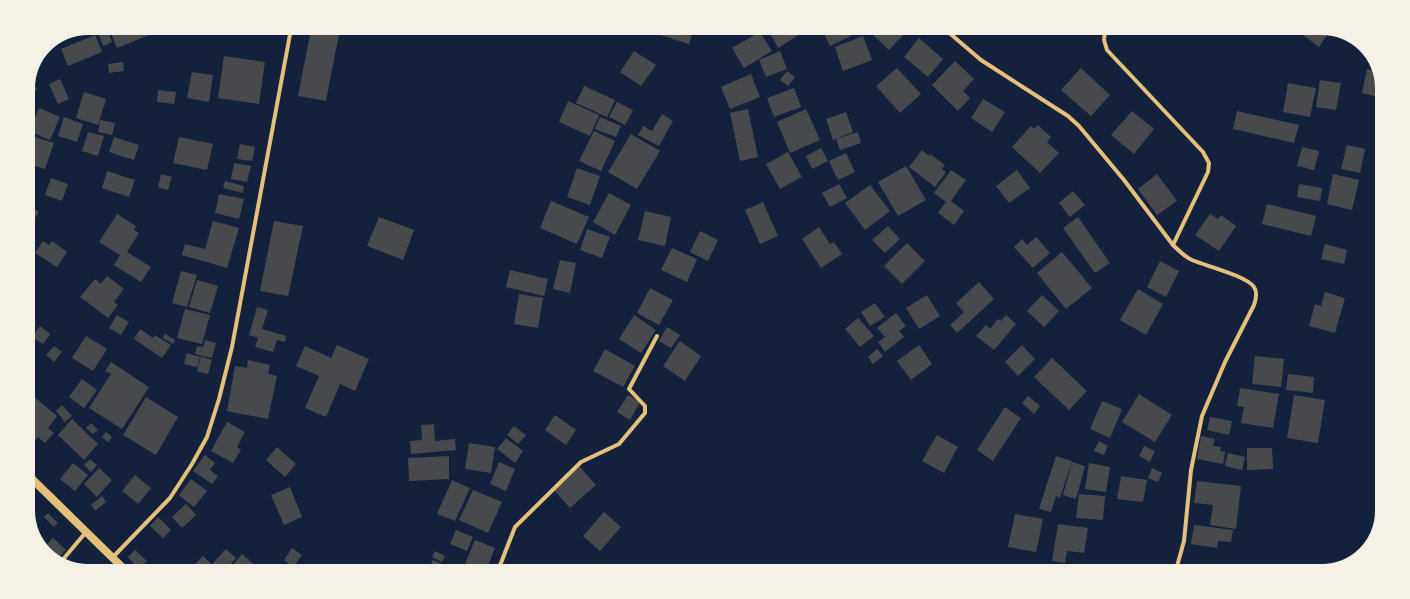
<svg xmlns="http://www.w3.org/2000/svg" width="1410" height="599" viewBox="0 0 1410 599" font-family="Poppins,sans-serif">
  <rect width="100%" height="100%" fill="#14213d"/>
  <path fill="#48494c" d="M99,28H107L112,42L103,46L97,29Z
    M122,28H166L117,48L111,33Z
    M248,29H266L264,35Z
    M311,29H340L326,101L298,96Z
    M658,30H689L693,31L689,44L657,34Z
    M768,30L798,31L800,34L778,48Z
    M823,31H849L851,36L830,46Z
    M880,31H907L889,50L874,36Z
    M760,32L772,51L744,68L732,48Z
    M1299,32H1329L1319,47Z
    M95,35L102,52L68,66L61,49Z
    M863,36L872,60L843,71L835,47Z
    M919,38L943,59L928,77L904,57Z
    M634,51L656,65L641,86L620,72Z
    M780,51L787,69L766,77L759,60Z
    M224,56L265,62L259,104L218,98Z
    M955,61L974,79L963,91L970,98L958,111L932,85Z
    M123,62L124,71L109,73L108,64Z
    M897,68L921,94L900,113L876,86Z
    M1081,68L1110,95L1091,116L1061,90Z
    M1367,69L1377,72L1382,84V98L1362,93Z
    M787,71L795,77L788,86L780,80Z
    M192,72L213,75L209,102L187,98Z
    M751,74L760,97L730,109L721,87Z
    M60,79L69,99L58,104L49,84Z
    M1320,80L1341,83L1336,110L1316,107Z
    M29,83L37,88L28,106V84Z
    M1288,83L1316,88L1310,117L1283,112Z
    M584,86L615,100L607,117L576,103Z
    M794,88L801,107L774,117L767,98Z
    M158,90L176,92L174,104L157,102Z
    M84,92L106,99L98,125L76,118Z
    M983,99L1005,112L992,132L971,118Z
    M568,101L599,115L590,136L559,122Z
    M617,102L633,110L625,125L609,117Z
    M39,108L60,117L50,140L29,131Z
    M748,109L758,157L740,161L730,113Z
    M806,109L820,140L790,153L777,122Z
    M1132,111L1154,129L1134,154L1111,135Z
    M1237,111L1299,125L1294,143L1233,129Z
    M846,112L853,132L833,140L826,119Z
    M662,114L673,121L659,146L638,135L643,126L652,131Z
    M64,117L83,124L77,142L58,136Z
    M600,117L621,126L616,137L595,129Z
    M100,120L115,123L112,135L98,132Z
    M1038,125L1051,137L1047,142L1059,153L1040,173L1012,147L1031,126L1034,129Z
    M594,131L615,141L601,171L579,161Z
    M88,132L104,136L98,156L82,151Z
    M858,132L861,143L840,150L836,139Z
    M631,134L660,151L637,189L608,172Z
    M31,136L54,143L45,169L28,164V146Z
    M114,137L139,145L134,160L109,152Z
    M179,137L213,144L207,170L173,163Z
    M240,144L255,147L252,161L237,159Z
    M1347,145L1365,149L1360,173L1341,169Z
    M1302,147L1319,151L1314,170L1297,166Z
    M821,148L828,161L812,169L806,156Z
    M922,150L929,156L930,154L945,165L942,169L946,172L935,187L909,167Z
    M788,152L802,177L780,189L766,164Z
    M846,153L855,172L838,180L829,161Z
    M234,163L251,166L247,182L231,179Z
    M906,166L926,200L898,216L878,182Z
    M577,168L600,176L590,205L567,197Z
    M951,170L966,180L951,201L964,211L954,225L938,213L946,202L934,193Z
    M1017,170L1030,188L1009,203L996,186Z
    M107,171L135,180L129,197L102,188Z
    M161,174L172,177L168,190L158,187Z
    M1157,174L1177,201L1157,215L1138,189Z
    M1333,174L1359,180L1352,210L1327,204Z
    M51,178L68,184L62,201L45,195Z
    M225,181L244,186L243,193L223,188Z
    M839,184L847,198L830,207L822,193Z
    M1299,184L1322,188L1320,201L1297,197Z
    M870,185L890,211L865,230L845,203Z
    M1073,191L1085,205L1070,217L1059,203Z
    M609,193L631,205L615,235L593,222Z
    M219,194L244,199L239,219L215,213Z
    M551,201L589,217L577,244L540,228Z
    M763,202L778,236L760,244L745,210Z
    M1267,204L1316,216L1311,236L1262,224Z
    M32,207L39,212L32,222L28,219V212Z
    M645,211L671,217L665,246L638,240Z
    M117,214L136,226L134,230L139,233L127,252L151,267L141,282L114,265L120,255L99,242Z
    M1210,214L1218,219L1221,215L1236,226L1219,251L1195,235Z
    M379,217L414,230L403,260L367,246Z
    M1078,217L1110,263L1095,273L1063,228Z
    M213,221L239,228L227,268L182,255L185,244L205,249Z
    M274,221L303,226L288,296L260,291Z
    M888,226L900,239L885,253L872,240Z
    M819,227L830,244L834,242L842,254L821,268L802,239Z
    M587,229L610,237L602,258L580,250Z
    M700,231L718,240L708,261L690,252Z
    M1036,237L1050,253L1033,268L1014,247L1022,239L1027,245Z
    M43,241L49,245L52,241L67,252L57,267L35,253Z
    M907,243L925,261L902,284L884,266Z
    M1325,244L1347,250L1344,264L1321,259Z
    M672,248L697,259L687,282L661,270Z
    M1062,252L1092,288L1066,309L1037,273Z
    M560,260L576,263L570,293L553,289Z
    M1160,261L1179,271L1166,297L1147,287Z
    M510,270L548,279L544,296L506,287Z
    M181,271L197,275L187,307L172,303Z
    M107,276L124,289L114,302L118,305L108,318L80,297L95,279L101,284Z
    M197,280L218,286L210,313L189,307Z
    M979,282L994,299L957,333L950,325L964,312L956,303Z
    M650,288L673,300L659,325L637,313Z
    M1138,289L1163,304L1146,335L1120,320Z
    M1325,292L1345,298L1335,333L1309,326L1315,304L1321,306Z
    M519,294L543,298L538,328L514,324Z
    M927,295L940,316L919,329L906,308Z
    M1042,295L1059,311L1044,327L1027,311Z
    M875,303L885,317L870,326L861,312Z
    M257,307L268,310L262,329L286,336L285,342L277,340L273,352L255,347L258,338L249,335Z
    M185,309L210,315L202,344L177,338Z
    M896,313L906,326L899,331L904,337L885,352L878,342L885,337L877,328Z
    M117,315L129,322L121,335L109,328Z
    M634,315L656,330L641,353L619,339Z
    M1006,315L1016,324L994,350L976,336L986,325L990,329L998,319L1001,321Z
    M858,318L874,336L860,347L845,329Z
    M40,326L50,334L43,344L32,337Z
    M667,327L680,335L671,348L659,341Z
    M140,329L153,338L155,335L171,345L162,358L134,339Z
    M165,334L175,340L173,344L163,338Z
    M86,336L107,349L93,371L72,358Z
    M205,340L216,343L212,358L195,354L197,346L203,347Z
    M680,341L701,356L685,381L663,366Z
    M337,345L369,359L355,391L340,384L326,417L305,408L319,376L296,366L305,346L331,358Z
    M919,345L932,364L911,380L897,361Z
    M1022,345L1035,359L1018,376L1005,362Z
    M54,346L62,352L54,362L46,355Z
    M605,349L635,366L623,387L593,371Z
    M877,349L883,356L873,364L868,357Z
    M187,353L200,357L197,367L184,364Z
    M201,356L212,360L208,374L197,371Z
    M1255,356L1284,359L1281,387L1252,384Z
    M1052,358L1087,391L1069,410L1034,377Z
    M248,360L270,365L268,374L277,376L268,419L227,411L235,366L247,368Z
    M111,362L149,387L122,429L89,408L111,374L105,371Z
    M1288,374L1314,377L1313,393L1286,390Z
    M82,379L97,390L84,408L69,397Z
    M1240,388L1279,394L1273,428L1241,423L1244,407L1237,406Z
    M1139,394L1172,415L1155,442L1122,422Z
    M32,395L57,416L48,428L54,433L45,443L38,437L28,449V399Z
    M628,395L640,402L630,420L617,412Z
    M1294,395L1325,400L1318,443L1287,438Z
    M1028,396L1040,406L1034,414L1022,403Z
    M146,397L178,417L156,455L123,435Z
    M1102,401L1122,409L1110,438L1090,429Z
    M62,405L72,416L65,422L56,411Z
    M1005,407L1021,418L993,461L977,450Z
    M555,415L576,430L566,445L545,430Z
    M1210,417L1232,421L1229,435L1207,430Z
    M72,419L98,444L84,460L58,435Z
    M227,422L245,432L237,447L241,450L233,463L211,451Z
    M91,423L98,430L93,434L86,428Z
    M434,424L435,441L455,439L456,450L411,454L410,441L422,440L421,425Z
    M514,426L526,435L518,444L507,435Z
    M106,432L112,437L108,442L102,437Z
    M937,435L958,447L944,473L922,461Z
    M1201,436L1215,439L1213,446L1221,447L1220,451L1225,452L1223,464L1197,459Z
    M506,438L523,451L515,463L497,449Z
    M1099,441L1108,446L1104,455L1094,451Z
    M469,443L495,447L491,473L465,469Z
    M1144,446L1155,451L1150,462L1139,456Z
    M277,447L296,464L285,477L266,460Z
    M1247,448H1272L1273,469L1247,470Z
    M1228,453L1245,457L1242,470L1225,466Z
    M205,455L215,463L210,470L218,476L212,484L193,471Z
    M449,456V479L409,481L408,458Z
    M1056,456L1072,461L1060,498L1056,496L1051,512L1039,509Z
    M90,459L97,465L91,472L84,465Z
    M499,462L515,469L506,491L490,484Z
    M1072,462L1085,466L1076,499L1063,495Z
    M73,463L88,475L75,491L60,479Z
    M1089,463L1110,467L1106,492L1085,489Z
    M579,466L596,485L570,508L553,489Z
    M99,468L112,480L97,497L84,484Z
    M1152,468L1162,473L1158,482L1148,478Z
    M135,475L151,488L138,504L122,491Z
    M1121,476L1147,480L1143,502L1117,499Z
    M191,479L207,491L194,507L179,495Z
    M452,480L470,488L455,521L437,514Z
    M1197,481L1241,486L1236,529L1210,525L1213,505L1194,503Z
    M290,487L302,517L284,525L271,495Z
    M473,490L502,502L488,533L459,520Z
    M1079,494L1105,496L1103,520L1076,518Z
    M102,496L106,502L95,511L91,505Z
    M186,504L196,515L182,528L172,517Z
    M604,512L621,527L600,551L583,536Z
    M48,513L58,523L54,527L44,517Z
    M30,514L38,524L33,528L28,515Z
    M1015,514L1043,519L1036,552L1008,547Z
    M158,517L171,530L163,538L150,526Z
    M1058,524L1088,528L1084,553L1067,551L1065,563L1052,561Z
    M1194,525L1233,530L1231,542L1218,541L1217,548L1191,544Z
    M456,530L473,537L467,551L450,544Z
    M53,538L66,550L56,560L42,549Z
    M475,540L495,548L487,568H476L465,564Z
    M292,548L302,555L293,567L284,560Z
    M226,549L236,558L228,567H217L213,563Z
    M135,550L147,561L141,567H137L128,557Z
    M435,551L445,556L442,562L432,557Z
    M242,554L257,567H231Z
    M203,556L215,567H192Z
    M433,560L444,565L443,568H429Z"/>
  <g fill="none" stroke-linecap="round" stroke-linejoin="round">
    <path stroke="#e5c07b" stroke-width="4" d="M947,31L981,60L1068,116L1079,126L1124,180L1173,245C1179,251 1185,257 1192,260C1206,266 1247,276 1254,287C1258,292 1256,299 1254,305L1225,362L1202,416L1191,470L1184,541L1176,570
      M1105,32L1104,40L1107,50L1203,152L1209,163L1208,172L1173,245
      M113,557L170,498L192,464L207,437L219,399L232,347L291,29
      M60,563L86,532
      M499,568L515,527L581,462L619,444L645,413V406L629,389L657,336"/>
    <path stroke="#e5c07b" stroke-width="8" d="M28,475L122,567"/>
  </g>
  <path d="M0 0H1410V599H0ZM88 35H1322A53 53 0 0 1 1375 88V511A53 53 0 0 1 1322 564H88A53 53 0 0 1 35 511V88A53 53 0 0 1 88 35Z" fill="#f6f1e7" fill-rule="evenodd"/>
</svg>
